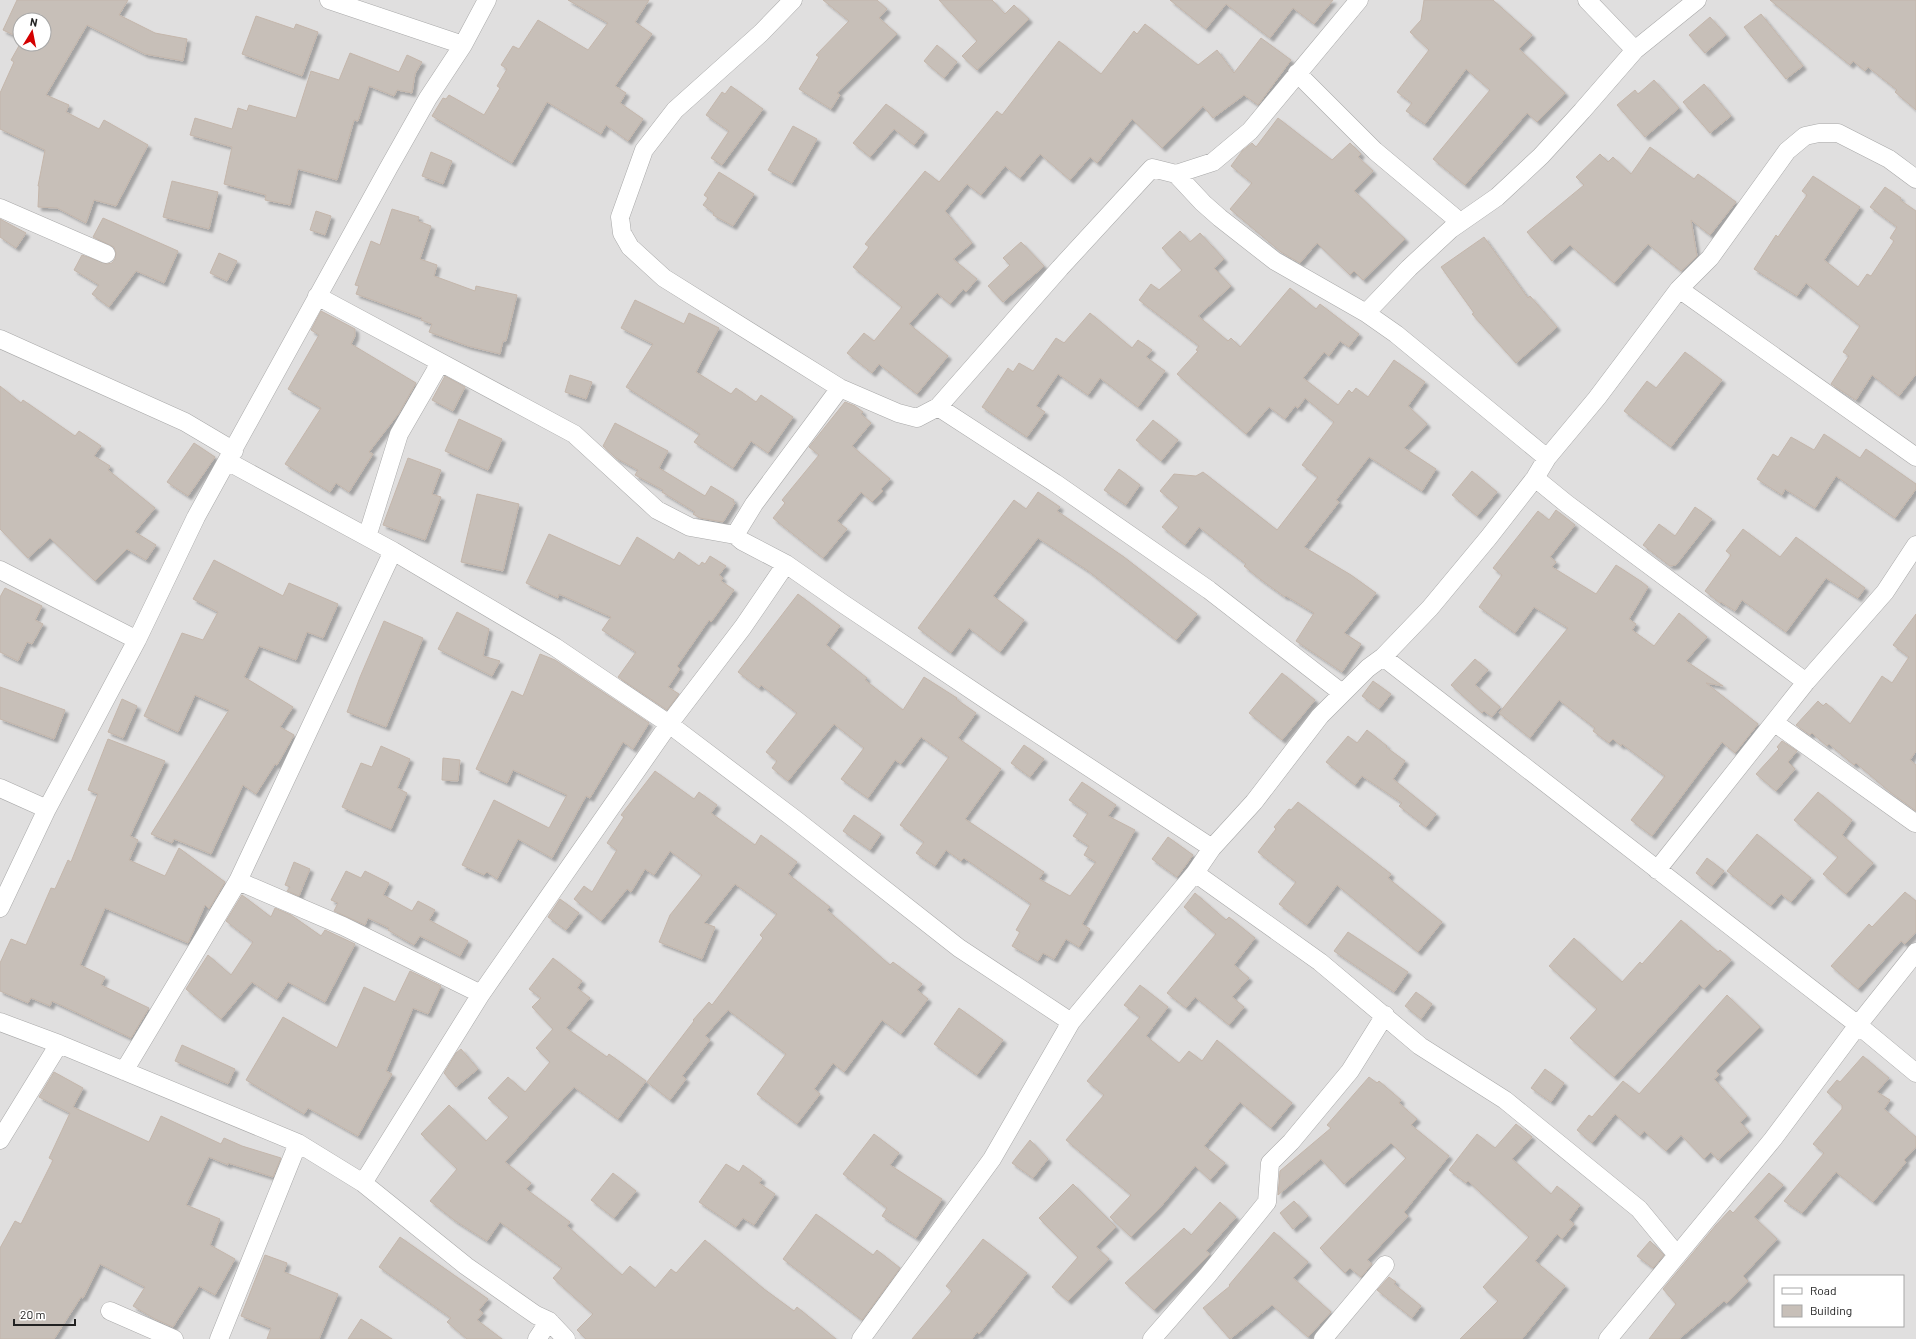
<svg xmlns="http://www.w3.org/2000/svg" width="1916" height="1339" viewBox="0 0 1916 1339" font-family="Barlow,sans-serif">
  <defs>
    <filter id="shadow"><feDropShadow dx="3.5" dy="3.5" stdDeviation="1" flood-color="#0004"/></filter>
  </defs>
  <rect width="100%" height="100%" fill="#f2efe9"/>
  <path fill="#e0dfdf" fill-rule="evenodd" d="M0,0H1916V1339H0ZM20,20H44V44H20ZM1775,1276H1903V1326H1775Z"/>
  <path fill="#c7bfb8" stroke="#c4b6ab" filter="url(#shadow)" d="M17,0H128L119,15L155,33L187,39L183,61L145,54L87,25L46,95L69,105L66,112L99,129L104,120L148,145L116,206L94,200L86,223L57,208L38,207L39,186H38L45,150L0,129V93L14,62L11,60L20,44H44V20H20V38L3,30Z
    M568,0H649L635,22L652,34L615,86L626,93L620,103L643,119L628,141L606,125L601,134L547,102L512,163L432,116L443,98L446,99L449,95L484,115L500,88L497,86L507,69L501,65L513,46L519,49L538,20L588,50L608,23Z
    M823,0H877L887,9L879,18L897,34L837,93L840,95L831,109L799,89L819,57L816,55L849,21Z
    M939,0H992L1005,14L1014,5L1029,19L977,70L962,56L977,41Z
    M1170,0H1333L1314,24L1293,8L1270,38L1226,4L1206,29Z
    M1424,0H1493L1532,35L1519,49L1565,93L1537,122L1527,113L1465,185L1433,159L1490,90L1466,69L1425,124L1406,111L1412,103L1397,92L1429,50L1410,32L1421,20Z
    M1770,0H1916V110L1895,92L1897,90L1868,67L1865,71L1853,61L1850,65Z
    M1761,14L1803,66L1786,79L1744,27Z
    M256,16L294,29L296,24L318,32L302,76L242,54Z
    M1710,17L1726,35L1705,53L1689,35Z
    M1145,24L1198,65L1217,50L1234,73L1261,38L1291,60L1258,105L1244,95L1213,118L1203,106L1162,148L1132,119L1097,163L1090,157L1070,180L1040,154L1020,178L1005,166L981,195L967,184L945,211L972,243L953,259L977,279L966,292L963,289L950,304L937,293L909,324L948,356L917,394L879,364L872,373L847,353L864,333L874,341L902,307L853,267L869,247L865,244L925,171L939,182L997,111L1002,115L1059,41L1101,74L1134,31L1137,34Z
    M937,45L957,62L944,78L924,61Z
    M350,53L399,72L407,55L422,62L415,74L412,93L397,90L394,96L369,86L358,121L354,120L337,180L298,169L290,205L265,200L266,195L224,184L232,147L190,135L195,118L232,129L238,108L247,111L249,105L296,118L311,71L339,80Z
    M1654,80L1679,108L1645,137L1617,105L1635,90L1638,94Z
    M1704,84L1731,116L1710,133L1683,102Z
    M731,86L763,109L722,165L711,158L729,131L706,115L722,92L725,94Z
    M886,104L924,132L914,145L894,129L870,157L853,143Z
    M1278,118L1332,160L1350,143L1361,154L1358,157L1373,171L1354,191L1405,239L1363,280L1354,271L1350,275L1317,243L1300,263L1281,252L1230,209L1252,183L1231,166L1242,151L1252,143L1256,147Z
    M793,126L817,139L792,183L768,170Z
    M1650,147L1694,179L1698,174L1736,202L1710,235L1691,220L1697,256L1681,271L1648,244L1614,283L1570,245L1552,261L1527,232L1584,185L1576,177L1600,154L1608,162L1613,157L1631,174Z
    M431,152L452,161L443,184L422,176Z
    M719,172L754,194L733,226L713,215L714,213L703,205L708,198L704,195Z
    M1813,176L1860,207L1824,260L1858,287L1867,274L1871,276L1894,241L1890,238L1897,227L1870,207L1885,187L1901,198L1900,200L1916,211V374L1899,396L1872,375L1856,400L1831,384L1849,356L1843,352L1860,326L1806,283L1797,296L1754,269L1776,235L1778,237L1807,195L1802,191Z
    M172,181L218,192L209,229L163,217Z
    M392,209L419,217L418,221L431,226L420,259L437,265L434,276L475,291L476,286L517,295L506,341H503L500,354L468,346L429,332L432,324L421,320L422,318L356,294L359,286L355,285L371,241L380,245Z
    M316,211L331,216L325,235L310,230Z
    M103,218L178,251L164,283L136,271L109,307L92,294L99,285L74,270L82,255L107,264L112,263L115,259L116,253L114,247L93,237Z
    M0,219L26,233L16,248L0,237Z
    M1180,231L1190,242L1200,233L1224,259L1214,268L1231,286L1198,316L1228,341L1231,338L1240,347L1290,288L1316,309L1320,304L1359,334L1349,347L1340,341L1329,356L1324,352L1303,378L1338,405L1349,390L1352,393L1356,388L1368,397L1394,360L1425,382L1408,406L1427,424L1404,448L1436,469L1422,491L1369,457L1336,500L1339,502L1304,547L1351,575L1376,593L1344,633L1361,644L1342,672L1296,641L1314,613L1286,596L1285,597L1260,579L1244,566L1246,564L1199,527L1185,545L1162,527L1179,507L1160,491L1174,474L1196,476L1203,472L1277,530L1318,477L1302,465L1334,422L1305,398L1298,408L1295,406L1285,419L1269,407L1246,434L1177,374L1198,351L1196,350L1199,346L1139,300L1151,284L1159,290L1182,270L1162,248Z
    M1484,237L1528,298L1530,296L1557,327L1516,363L1472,314L1474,313L1441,267Z
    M1021,242L1044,266L1003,302L988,286L1010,265L1003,258Z
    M219,253L237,261L227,281L210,273Z
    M635,300L684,324L689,313L719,328L696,372L731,394L736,388L756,402L761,395L793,417L768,453L751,441L733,468L694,442L700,434L626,387L653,344L621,328Z
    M321,311L355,329V336L351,344L416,383L399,413L369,452L373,454L349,492L336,483L330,492L285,464L321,408L288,389L319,335L311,330Z
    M1090,313L1132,348L1138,340L1152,350L1146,357L1165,371L1138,407L1100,378L1088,395L1058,374L1036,406L1045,412L1027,437L982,407L1008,368L1013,372L1019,363L1033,371L1056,338L1064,343Z
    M1685,352L1722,380L1671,447L1624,411L1647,381L1656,388Z
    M570,375L592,382L586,399L565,392Z
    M445,376L465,387L453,411L432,400Z
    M0,386L21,403L23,400L75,436L79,431L101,446L94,456L110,466L108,470L155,508L135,532L156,545L146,560L127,549L95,581L50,538L28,558L0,529Z
    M845,402L855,406L863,412L861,414L871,423L852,446L890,479L881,489L883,491L872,502L861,492L837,521L847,529L823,558L773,518L785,503L782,500L819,455L809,447Z
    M459,419L502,439L488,470L445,451Z
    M1153,420L1178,440L1161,461L1136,440Z
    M615,423L668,451L659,468L705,496L711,486L734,500L733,502L735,503L723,522L700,518L693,514L695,512L662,492L663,490L635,475L638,470L616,458L603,446Z
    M1824,434L1860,458L1866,449L1916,484V489L1895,518L1836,476L1815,508L1785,489L1782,495L1757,479L1773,454L1778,457L1791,437L1814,450Z
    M194,443L215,457L188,496L167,482Z
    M408,458L441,470L432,494L441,497L425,540L383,525Z
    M1119,469L1140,485L1126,505L1104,490Z
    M1472,471L1497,492L1477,516L1452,495Z
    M1038,492L1060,507L1057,511L1124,557L1197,614L1176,640L1087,570L1038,538L993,596L1024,620L1000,652L969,628L951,653L918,628L1014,500L1026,509Z
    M477,494L519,504L503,571L461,562Z
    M1695,507L1712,519L1676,565L1670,566L1643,545L1659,524L1675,536Z
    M1556,510L1575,525L1550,557L1556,562L1552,567L1596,594L1616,565L1642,582L1648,587L1629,619L1636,624L1632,630L1654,646L1679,613L1707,637L1686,661L1723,686L1706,683L1758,724L1735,753L1722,742L1652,836L1631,820L1665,776L1622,744L1621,746L1613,739L1609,743L1593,731L1595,728L1559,700L1530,738L1499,713L1568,628L1534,607L1515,633L1479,607L1502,575L1493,568L1538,511L1549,520Z
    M1743,529L1780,557L1796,537L1865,588L1858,598L1826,578L1786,632L1742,600L1735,611L1721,602L1720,603L1705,591L1731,555L1726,551Z
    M549,534L620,566L637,537L674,560L679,552L699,566L702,562L705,564L710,556L726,566L719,575L723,578L721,581L734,590L711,622L709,620L677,666L680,669L668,687L679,694L667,710L618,677L636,652L602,630L611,617L559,594L558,598L526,583Z
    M214,560L283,596L289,583L338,604L323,638L307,632L296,660L259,646L244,677L293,707L280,727L294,735L277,765L275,764L256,794L243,785L211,854L174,839L172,843L151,834L229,710L195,695L178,732L144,716L182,633L203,640L218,612L193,599Z
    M5,588L42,606L35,620L43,624L32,644L27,642L18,661L0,652V597Z
    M798,594L840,626L826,645L867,678L865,680L903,710L924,677L957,698L956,699L976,713L958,738L1001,769L965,819L1044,872L1039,879L1070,896L1096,862L1084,855L1089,846L1073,836L1088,813L1069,800L1082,782L1116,805L1108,816L1135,830L1082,924L1090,929L1079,947L1066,939L1054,959L1043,953L1038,961L1012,946L1020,932L1016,930L1031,904L964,858L961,861L946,850L935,866L916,853L924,842L900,825L949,757L921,737L901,764L895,760L868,798L841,779L864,748L834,724L788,781L772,768L777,761L766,752L797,713L761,685L759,688L738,672Z
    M457,612L489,629L483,656L500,661L492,676L438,649Z
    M1916,614V751L1910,760L1916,765V811L1890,792L1856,763L1854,765L1829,744L1827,746L1812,733L1810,735L1796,725L1818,701L1823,706L1826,703L1850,724L1882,676L1892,683L1909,657L1893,645Z
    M384,621L423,638L386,727L347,712L360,677Z
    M540,654L555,660L649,723L633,749L623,742L590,798L586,796L552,858L518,839L497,879L487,872L484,875L462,865L494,800L549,828L567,795L513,770L507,783L476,769L512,691L523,696Z
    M1475,659L1488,670L1475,685L1500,707L1492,717L1484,711L1482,713L1451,685Z
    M1282,673L1315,700L1282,740L1249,713Z
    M1373,681L1391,694L1379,709L1362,696Z
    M0,687L65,710L54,739L0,719Z
    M122,699L137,706L123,738L108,732Z
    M1367,730L1387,746L1386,747L1405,761L1393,779L1436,814L1426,827L1399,806L1402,803L1362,776L1355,785L1326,762L1348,736L1357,743Z
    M108,739L165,761L130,836L138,840L129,860L165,876L179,848L225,882L209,909L205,905L188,943L105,908L80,965L105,977L101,985L149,1008L131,1038L52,1001L50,1006L31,998L28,1003L0,991V963L11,939L26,945L51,888L55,889L68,860L71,862L98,794L88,790Z
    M1782,741L1797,751L1788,762L1795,769L1776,791L1756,774L1779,749L1777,747Z
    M1024,745L1044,759L1030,777L1011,763Z
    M381,746L410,759L397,788L407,793L391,829L342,807L361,763L372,767Z
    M443,758L460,760L458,781L442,780Z
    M655,771L694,799L699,792L717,805L711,813L755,845L761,835L797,862L788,874L830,907L827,910L890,965L893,962L922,984L917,990L928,999L901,1034L882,1020L844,1072L833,1063L814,1089L820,1094L797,1124L757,1094L786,1054L728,1010L705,1036L710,1040L682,1076L686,1079L670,1100L647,1082L694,1021L693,1020L709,1002L712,1005L763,938L760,935L777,914L735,884L704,923L715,927L702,959L659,942L670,915L702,875L670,851L654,875L645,869L631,892L627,889L601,921L574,899L584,886L592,892L617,850L607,843L624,817L621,815Z
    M1818,792L1852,820L1842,835L1873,863L1846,894L1823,874L1838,857L1794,820Z
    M1298,802L1391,874L1388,878L1442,922L1418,952L1337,885L1307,925L1279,904L1296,882L1258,852L1276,829L1274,827L1289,809L1291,810Z
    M854,815L881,834L870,850L843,831Z
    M1757,834L1811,878L1791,902L1781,894L1771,906L1727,871Z
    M1168,837L1193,855L1177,877L1152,859Z
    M1707,858L1724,871L1712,886L1696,873Z
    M294,862L310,869L299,896L287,891L290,887L285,885Z
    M346,871L361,878L365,871L389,883L383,895L412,911L418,901L435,910L429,920L468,941L460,956L420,936L414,945L388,930L389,928L368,918L365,925L334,911L338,903L331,900Z
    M1905,892L1916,901V932L1905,944L1901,941L1858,989L1831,966L1869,924L1872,927Z
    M1195,893L1226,920L1229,917L1255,938L1234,965L1249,978L1232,997L1244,1007L1229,1025L1195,997L1186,1008L1167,993L1216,934L1184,907Z
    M242,895L271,917L275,908L291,915L321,936L325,930L355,944L325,1002L288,982L277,999L252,982L221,1019L186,989L208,955L231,975L253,942L226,921Z
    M560,899L579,913L566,930L548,917Z
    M1681,920L1718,952L1720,950L1731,960L1704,989L1699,984L1614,1077L1570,1038L1597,1009L1549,966L1574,938L1622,982L1640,962L1642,964Z
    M1348,932L1408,972L1394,992L1334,951Z
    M553,958L582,981L577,988L590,998L566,1028L607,1057L609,1054L646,1081L618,1119L574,1087L505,1162L531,1183L526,1189L570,1222L567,1226L622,1275L630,1266L655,1288L671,1269L676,1273L705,1240L764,1289L794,1311L797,1307L836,1339H586L577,1330L593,1314L553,1278L562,1268L500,1222L487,1241L454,1220L430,1201L457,1169L421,1134L449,1105L486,1141L509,1117L488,1098L508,1077L525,1092L550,1062L536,1048L553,1029L532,1007L541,998L529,989Z
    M410,971L441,986L428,1014L413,1008L386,1071L392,1074L358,1136L308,1108L304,1114L246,1080L283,1017L337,1048L364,987L395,1002Z
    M1140,985L1168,1007L1146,1036L1179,1063L1189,1051L1202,1061L1217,1040L1292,1103L1271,1128L1240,1102L1204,1146L1225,1163L1210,1180L1195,1166L1158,1210L1131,1237L1110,1217L1131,1195L1066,1140L1104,1095L1087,1081L1140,1017L1124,1005Z
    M1416,992L1432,1004L1421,1019L1405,1006Z
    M1727,995L1760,1027L1716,1071L1719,1075L1714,1079L1747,1116L1740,1122L1749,1132L1718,1160L1711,1152L1704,1159L1681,1135L1666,1151L1644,1131L1640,1136L1615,1114L1592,1143L1577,1130L1589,1115L1592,1117L1623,1081L1639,1094Z
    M959,1008L1003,1040L977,1075L934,1044Z
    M182,1045L235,1069L228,1084L175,1061Z
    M461,1049L478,1069L456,1087L444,1073L456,1053Z
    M1863,1056L1889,1078L1877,1092L1890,1100L1884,1109L1916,1137V1147L1904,1160L1906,1162L1873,1202L1836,1172L1802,1213L1784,1201L1824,1153L1813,1144L1842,1109V1105L1827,1092L1837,1080L1840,1082Z
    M1545,1069L1564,1083L1551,1102L1531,1088Z
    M54,1072L83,1088L73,1107L149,1142L161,1116L221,1144L224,1138L242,1146L281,1158L273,1177L228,1163V1165L209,1157L186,1205L220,1219L210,1245L235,1259L215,1295L199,1286L173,1327L155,1319L133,1306L145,1287L100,1264L83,1298L81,1297L54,1339H0V1248L15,1221L21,1224L53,1160L49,1158L70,1113L39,1097Z
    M1369,1077L1377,1083L1379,1081L1401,1100L1399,1103L1417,1119L1411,1125L1449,1156L1404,1212L1408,1216L1367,1260L1372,1264L1361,1277L1350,1268L1345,1273L1320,1248L1406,1158L1391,1143L1344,1184L1321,1159L1278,1195L1280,1171L1331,1128L1327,1125Z
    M1516,1124L1532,1137L1512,1159L1551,1194L1557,1186L1580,1205L1569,1220L1574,1224L1562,1239L1557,1234L1535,1261L1565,1286L1522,1339H1460L1498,1301L1483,1287L1529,1237L1468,1181L1466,1183L1449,1170L1477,1134L1495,1148Z
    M874,1134L899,1153L890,1165L942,1199L916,1238L882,1216L887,1208L843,1174Z
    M1030,1140L1048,1159L1033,1178L1012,1163Z
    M726,1164L739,1172L743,1165L762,1179L759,1183L775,1194L754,1225L743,1218L736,1227L699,1202Z
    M613,1173L636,1191L614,1218L591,1200Z
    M1769,1173L1783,1185L1754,1217L1777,1239L1743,1276L1748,1281L1727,1303L1724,1301L1679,1339H1649L1676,1304L1663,1289L1716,1225L1730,1210L1733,1213Z
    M1073,1184L1116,1227L1096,1247L1109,1259L1068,1301L1052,1287L1078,1257L1039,1218Z
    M1294,1201L1308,1216L1293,1229L1280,1213Z
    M1220,1202L1236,1217L1206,1251L1210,1254L1154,1310L1125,1283L1184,1228L1191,1235Z
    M816,1214L873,1255L877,1250L900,1268L862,1320L783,1259Z
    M1274,1232L1308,1262L1293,1278L1331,1312L1308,1337L1272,1305L1230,1339L1203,1308L1230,1286L1229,1285Z
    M400,1237L488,1299L479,1310L483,1313L477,1320L502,1339H467L447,1322L451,1318L379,1267Z
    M983,1239L1027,1273L979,1334L977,1332L972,1339H912L952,1291L946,1286Z
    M1650,1241L1664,1255L1653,1268L1637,1256Z
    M265,1255L287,1263L284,1272L338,1294L319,1339H267L271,1328L241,1316Z
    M1389,1277L1396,1282L1394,1284L1421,1306L1412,1318L1377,1290Z
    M361,1319L392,1339H348Z"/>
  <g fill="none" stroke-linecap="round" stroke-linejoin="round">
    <defs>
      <path id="minor" d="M329,0L463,45
        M793,0L761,33L675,110L644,150L620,217L622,233L630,247L664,278L840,388L898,413L917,418L938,407L1055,483L1209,590L1342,693
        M1587,0L1635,50
        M1297,73L1375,151L1460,222
        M1176,174L1203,203L1220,218L1275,261L1366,313L1396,334L1547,458
        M0,208L106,254
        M1679,289L1916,457
        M317,296L574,434L657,510L690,527L735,535
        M1366,313L1409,268L1451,229L1497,197L1541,156L1582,111L1635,50L1697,0
        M0,339L185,422L234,451
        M840,388L754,504L735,535L742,541L786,564L842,603L991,703L1212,848
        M938,407L1060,268L1152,168L1176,174L1213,162L1250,131L1359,0
        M227,461L393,551L555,647L669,724L796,820L959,948L1071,1022
        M1535,478L1567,504L1806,682
        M367,537L399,434L440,363
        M0,570L137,640
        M1383,657L1858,1025L1916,1073
        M1775,723L1915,823
        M0,788L47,809
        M1657,870L1806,682L1885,592L1916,545
        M1195,873L1320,962L1420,1046L1505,1100L1639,1209L1677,1255
        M238,881L343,926L481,994
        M0,908L47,809L137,640L196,517L389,167L428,98L463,45L487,0
        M0,1022L59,1044L298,1143L363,1183L466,1266L536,1315L549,1321L566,1339
        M124,1071L238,881L393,551
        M0,1140L59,1044
        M363,1183L481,994L669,724L743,627L786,564
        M110,1311L174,1339
        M219,1339L298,1143
        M537,1339L549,1321
        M861,1339L992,1159L1071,1022L1195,873L1212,848L1254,802L1320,716L1368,668L1383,657L1430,608L1489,537L1535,478L1547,458L1597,398L1679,289L1710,258L1787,151L1805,136L1819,133H1838L1889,159L1916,179
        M1152,1339L1208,1275L1267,1202L1270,1163L1291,1142L1350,1071L1385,1015
        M1323,1339L1385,1265
        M1608,1339L1773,1139L1858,1025L1916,952"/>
    </defs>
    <use href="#minor" stroke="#a9a9a9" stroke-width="19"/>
    <use href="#minor" stroke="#fff" stroke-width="18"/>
  </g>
  <rect x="1774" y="1275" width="130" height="52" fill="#ffffff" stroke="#a7a7a7"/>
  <rect x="1782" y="1288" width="20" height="6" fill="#ffffff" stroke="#a7a7a7"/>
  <text x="1810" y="1295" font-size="12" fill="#222222">Road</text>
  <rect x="1782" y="1305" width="20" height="12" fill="#c7bfb8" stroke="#a7a7a7"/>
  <text x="1810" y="1315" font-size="12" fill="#222222">Building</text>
  <g transform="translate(32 32) rotate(10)"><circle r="19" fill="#ffffff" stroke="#a7a7a7"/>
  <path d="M0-3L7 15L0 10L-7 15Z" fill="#d40000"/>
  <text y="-6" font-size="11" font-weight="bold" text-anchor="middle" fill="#222222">N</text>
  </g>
  <path d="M14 1319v6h61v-6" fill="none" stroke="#222222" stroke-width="2"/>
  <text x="20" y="1319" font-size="12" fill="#222222" stroke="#ffffff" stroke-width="3" paint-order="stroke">20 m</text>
</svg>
